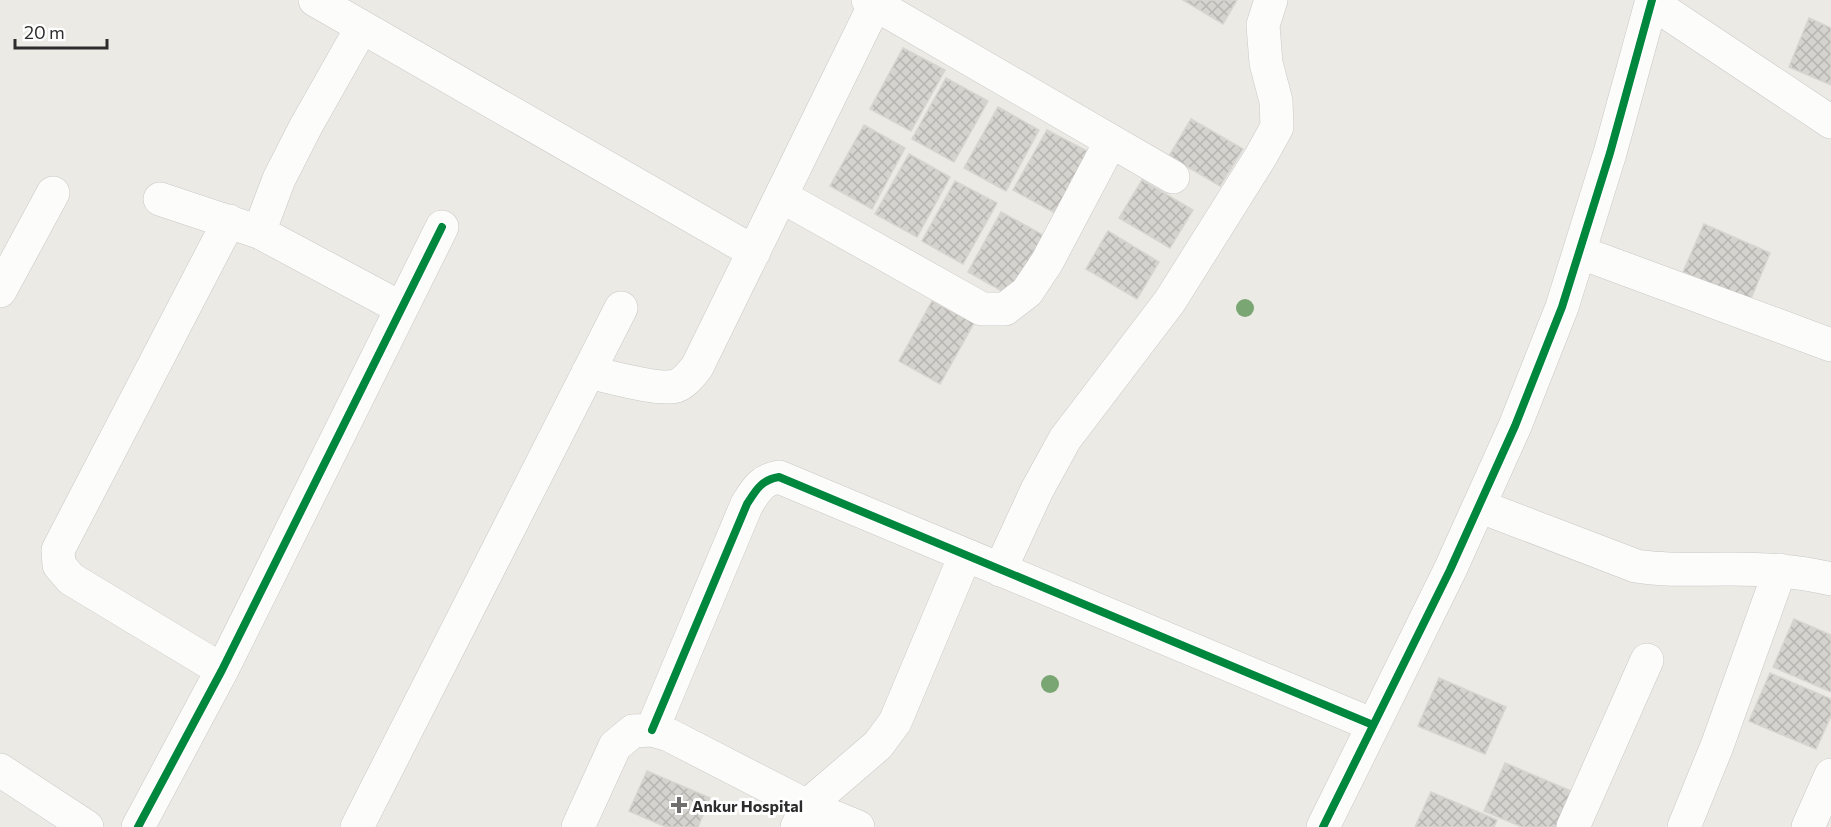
<svg xmlns="http://www.w3.org/2000/svg" width="1831" height="827" viewBox="0 0 1831 827" font-family="Commissioner,sans-serif">
  <defs>
    <pattern id="building-cross-hatch" width="8" height="8" patternUnits="userSpaceOnUse" patternTransform="scale(1.5)"><rect width="8" height="8" fill="#d5d3ce"/><path d="M0 0l8 8M0 8l8-8" fill="none" stroke="#b7b5b1"/></pattern>
  </defs>
  <rect width="100%" height="100%" fill="#eceae4"/>
  <path fill="url(#building-cross-hatch)" stroke="#d7d5d0" stroke-width="1.5" d="M1183,0H1237L1223,24Z
    M1809,18L1831,28V85L1789,67Z
    M903,48L945,70L911,131L870,109Z
    M946,78L988,101L954,162L912,139Z
    M998,107L1039,130L1006,191L964,168Z
    M1191,119L1243,149L1220,186L1169,156Z
    M864,125L905,148L872,209L830,186Z
    M1047,130L1089,152L1055,213L1013,190Z
    M909,154L950,177L917,237L875,214Z
    M1142,180L1193,210L1170,248L1119,218Z
    M955,181L997,203L963,264L922,241Z
    M1001,212L1043,235L1009,295L968,272Z
    M1704,224L1770,253L1750,301L1683,272Z
    M1108,231L1159,262L1137,299L1086,269Z
    M932,301L974,323L940,384L899,361Z
    M1794,619L1831,635V692L1773,667Z
    M1770,673L1831,699V716L1816,749L1749,721Z
    M1439,678L1506,707L1485,754L1418,726Z
    M1505,763L1571,791L1556,827H1522L1484,811Z
    M647,771L710,798L698,827H666L629,811Z
    M1431,792L1497,820L1494,827H1415Z"/>
  <g fill="none" stroke-linecap="round" stroke-linejoin="round">
    <defs>
      <path id="minor" d="M315,0L754,252
        M868,0L1173,177
        M1651,2L1831,122
        M781,196L982,309H1005L1027,292L1047,262L1111,141
        M160,199L259,232L401,308
        M259,232L279,179L306,126L362,27
        M1579,252L1831,345
        M0,291L53,193
        M588,372C608,376 658,391 676,386C685,383 691,374 697,367L877,0
        M1479,506L1636,566C1667,571 1697,569 1729,569C1763,569 1798,571 1831,579
        M1000,570L1037,490L1065,439L1170,301L1261,156L1277,127L1276,101L1266,63L1263,25L1271,0
        M222,670L71,579L59,565L58,550L229,221
        M652,730L747,504C756,490 761,480 779,477L1373,725
        M0,770L87,827
        M138,827L222,670L442,227
        M357,827L621,308
        M578,827L615,746L633,731L652,730L669,735L807,806L858,827
        M797,827L807,806L878,745L895,722L965,556
        M1323,827L1450,570L1515,426L1562,307L1610,153L1652,0
        M1573,827L1647,660
        M1684,827L1717,746L1780,570
        M1808,827L1831,775"/>
    </defs>
    <use href="#minor" stroke="#c9c8c8" stroke-width="34"/>
    <use href="#minor" stroke="#fcfcfb" stroke-width="33"/>
    <defs>
      <path id="cycleway" d="M652,730L747,504C756,490 761,480 779,477L1373,725
        M138,827L222,670L442,227
        M1323,827L1450,570L1515,426L1562,307L1610,153L1652,0"/>
    </defs>
    <use href="#cycleway" stroke="#fff" stroke-width="11"/>
    <use href="#cycleway" stroke="#00873e" stroke-width="8"/>
  </g>
  <g fill="#7aa674">
    <circle cx="1245" cy="308" r="9"/>
    <circle cx="1050" cy="684" r="9"/>
  </g>
  <path fill="#706f6d" stroke="#fff" stroke-width="2" d="M676 796h6v6h6v6h-6v6h-6v-6h-6v-6h6z"/>
  <g text-anchor="middle" dominant-baseline="central" stroke-width="6" stroke-linejoin="round" paint-order="stroke">
    <g font-size="16" font-weight="bold" fill="#2d2d2d" stroke="#fff" text-anchor="start">
      <text x="692" y="805">Ankur Hospital</text>
    </g>
  </g>
  <path d="M15 39v9h92v-9" fill="none" stroke="#2d2d2d" stroke-width="3"/>
  <text x="24" y="39" font-size="18" fill="#2d2d2d" stroke="#ffffff" stroke-width="4.5" paint-order="stroke">20 m</text>
</svg>
